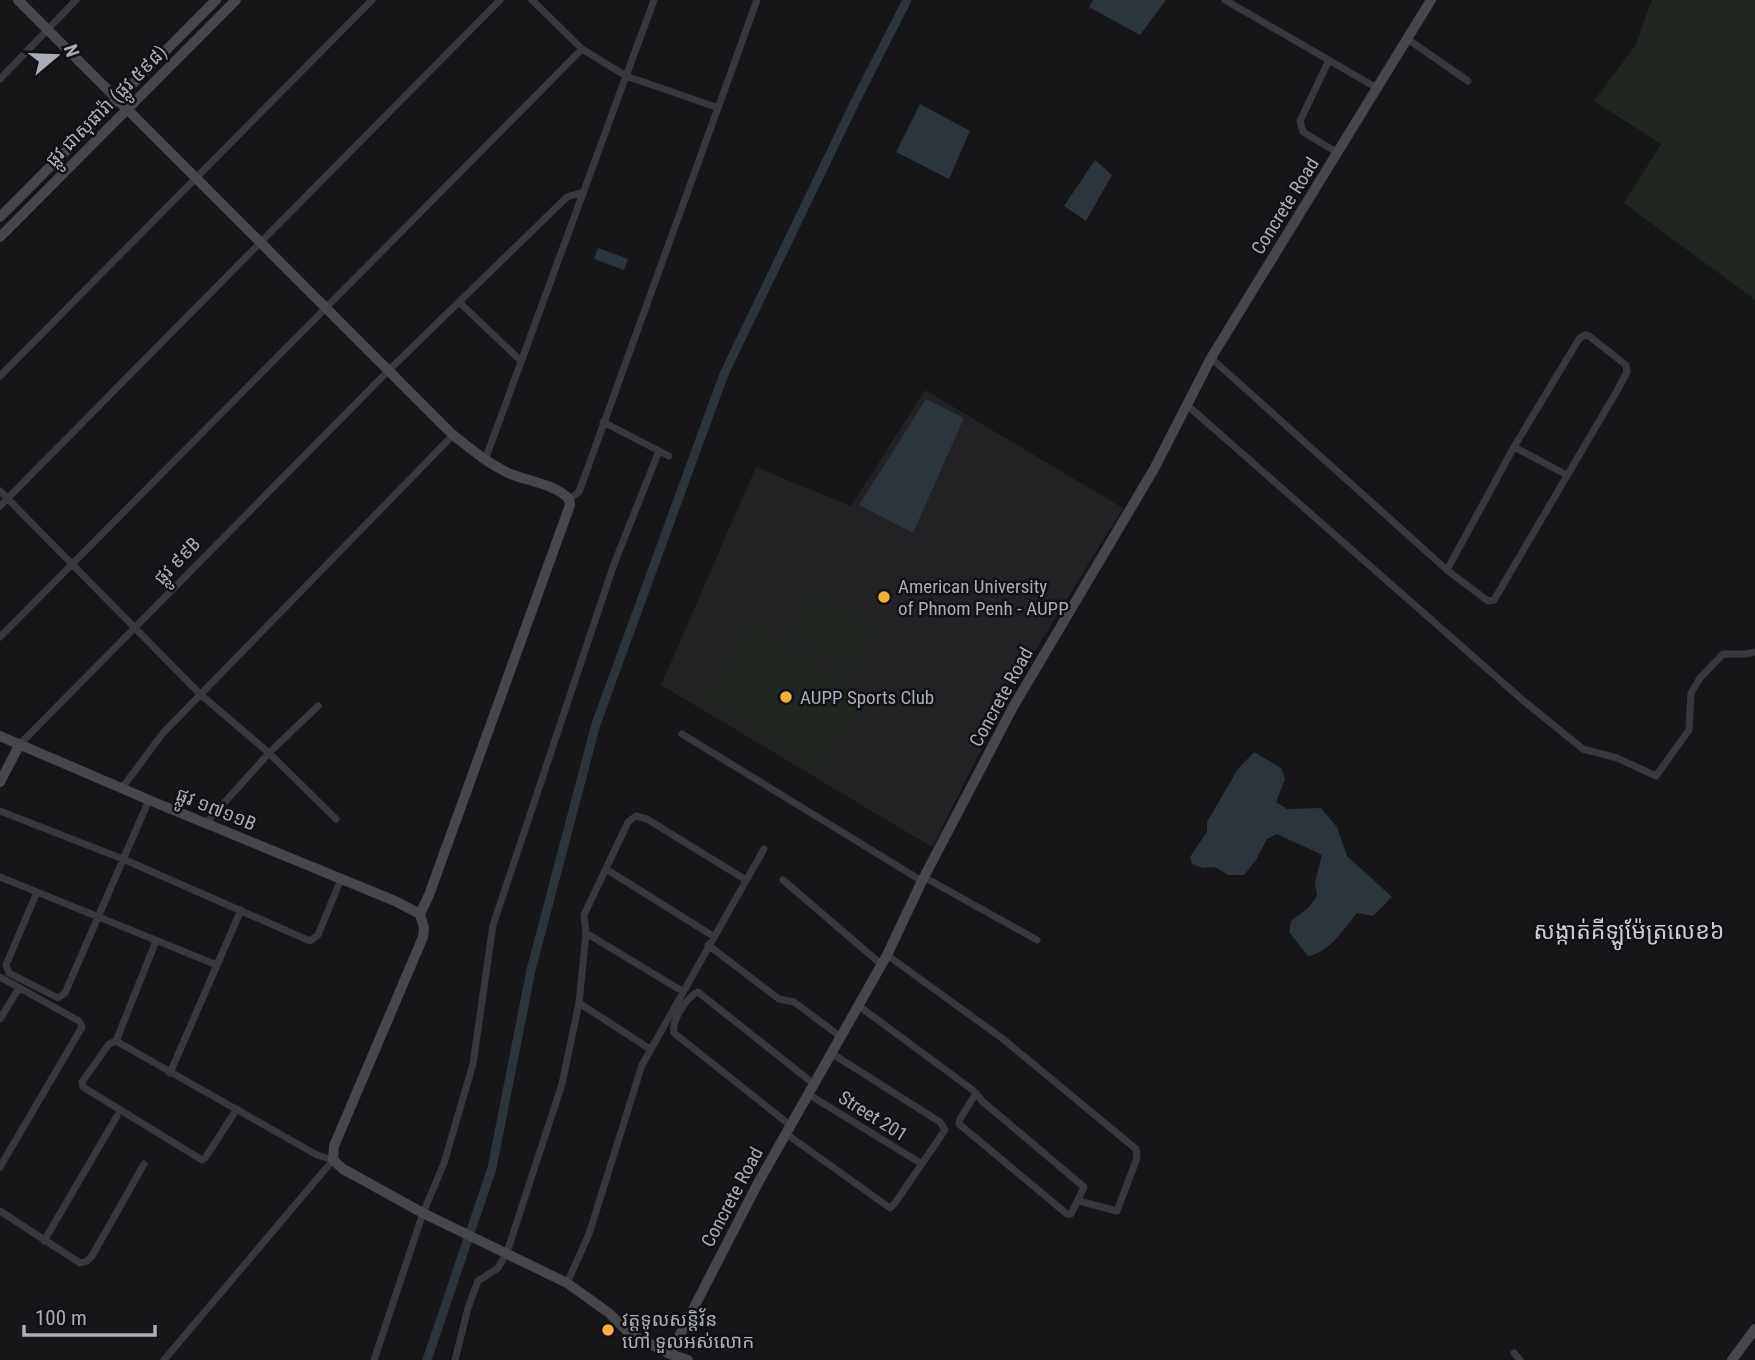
<svg xmlns="http://www.w3.org/2000/svg" width="1755" height="1360" viewBox="0 0 1755 1360" font-family="'Roboto Condensed','Noto Sans Khmer',sans-serif">
  <rect width="100%" height="100%" fill="#161618"/>
  <path fill="#222225" d="M925,390L1123,508L1014,685L932,847L661,685L756,467L851,506Z"/>
  <path fill="#1e261f" d="M1652,0H1755V300L1624,203L1661,144L1594,101L1635,46Z
    M811,591L877,629L851,673L786,634Z
    M752,623L867,697L819,772L704,697Z"/>
  <path fill="#2c353c" d="M1093,0H1166L1140,35L1089,7Z
    M920,104L970,131L949,179L896,152Z
    M1095,160L1112,175L1086,221L1064,206Z
    M598,248L628,259L624,270L594,259Z
    M926,399L964,418L913,533L859,505Z
    M1254,752L1281,768L1285,779L1276,802L1287,809L1321,808L1337,827L1347,856L1392,897L1373,916L1357,913C1344,929 1329,953 1308,956L1289,932L1291,921L1309,907L1317,896L1315,882L1322,855L1277,834L1267,839L1256,860L1244,875H1228L1215,867L1203,868L1192,864L1190,857L1207,832V822L1238,769Z"/>
  <g fill="none" stroke-linecap="round" stroke-linejoin="round">
    <path stroke="#2c353c" stroke-width="9" d="M427,1360L492,1168L531,970L596,724L724,374L855,102L907,0"/>
    <path stroke="#37383d" stroke-width="7" d="M532,0L582,49L626,76L716,107
      M1225,0L1377,88
      M1406,38L1468,81
      M1329,60L1300,121L1303,132L1338,153
      M0,79L76,0
      M459,302L521,361
      M1211,358L1447,570L1488,601L1494,600L1618,389L1627,372L1626,365L1589,336L1585,335L1579,339L1514,447L1447,570
      M0,376L372,0
      M1187,405L1525,702L1583,749L1617,758L1656,776L1689,730L1691,693L1700,678L1723,654H1745L1755,652
      M603,422L669,456
      M1514,447L1567,475
      M485,460L654,0
      M0,491L200,694L269,753L336,819
      M569,499L579,492L757,0
      M0,506L500,0
      M0,637L582,49
      M682,734L922,881
      M20,744L389,370L567,197L583,192
      M122,788L163,733L453,435
      M0,811L123,859L310,941L318,935L341,879
      M206,823L269,753L318,706
      M606,869L713,936
      M0,877L217,965L170,1073
      M924,877L1037,940
      M783,880L882,965
      M37,892L6,965L9,973L58,998L65,993L149,800
      M586,933L682,991
      M156,941L116,1041L109,1044L82,1082L83,1087L202,1160L205,1158L237,1109
      M708,945L779,999L794,1002L841,1037
      M887,955L1003,1039L1136,1149L1137,1158L1117,1211L1079,1201
      M217,965L241,910
      M0,977L79,1021L82,1027L0,1167
      M579,1003L650,1049
      M859,1006L974,1091L982,1101L1084,1187L1071,1214H1067L959,1124L960,1119L976,1093
      M0,1019L19,988
      M116,1041L317,1155L333,1160L164,1360
      M808,1094L922,1164
      M790,1125L674,1033C671,1022 687,996 698,992L814,1084
      M785,1133L890,1208L895,1203L945,1130L940,1122L831,1053
      M0,1211L80,1263L87,1261L92,1256L144,1164
      M44,1241L117,1116
      M567,1283L589,1234L642,1065L764,849
      M1514,1353L1520,1360
      M374,1360L423,1213L444,1163L473,1064L493,925L614,564L659,451
      M455,1360L468,1308L478,1281L498,1268L507,1252L562,1084L579,1003L586,933L584,915L628,822L636,816L647,819L746,880"/>
    <path stroke="#45474d" stroke-width="10" d="M18,0L453,435C471,449 487,463 508,473C527,481 555,484 569,499L570,505L429,895L420,914L424,928L423,937L334,1146L333,1160L343,1169L423,1213L567,1283L609,1313L629,1333L670,1354L688,1360
      M0,217L216,0
      M0,237L236,0
      M0,736L149,800L395,901L420,914
      M0,782L20,744
      M670,1354L758,1183L887,955L922,881L1013,707L1154,469L1211,358L1431,0
      M1732,1360L1755,1329"/>
  </g>
  <g fill="#f2b134" stroke="#111113" stroke-width="2.5">
    <circle cx="884" cy="597" r="7"/>
    <circle cx="786" cy="697" r="7"/>
    <circle cx="608" cy="1330" r="7"/>
  </g>
  <g text-anchor="middle" dominant-baseline="central" stroke-width="5" stroke-linejoin="round" paint-order="stroke">
    <g font-size="19" fill="#a8adb8" stroke="#111113">
      <text transform="translate(106 106) rotate(-45)">ផ្លូវ ជាសុផារ៉ា (ផ្លូវ ៥៩៨)</text>
      <text transform="translate(1285 206) rotate(-58)">Concrete Road</text>
      <text transform="translate(177 561) rotate(-46)">ផ្លូវ ៩៩B</text>
      <text transform="translate(1001 697) rotate(-61)">Concrete Road</text>
      <text transform="translate(216 809) rotate(22)">ផ្លូវ ១៧១១B</text>
      <text transform="translate(873 1116) rotate(32)">Street 201</text>
      <text transform="translate(732 1197) rotate(-62)">Concrete Road</text>
    </g>
    <g font-size="19" fill="#a8adb8" stroke="#111113" text-anchor="start">
      <text x="898" y="586">American University<tspan x="898" dy="22">of Phnom Penh - AUPP</tspan></text>
      <text x="800" y="697">AUPP Sports Club</text>
      <text x="622" y="1319">វត្តទូលសន្តិវ័ន<tspan x="622" dy="22">ហៅ ទួលអស់លោក</tspan></text>
    </g>
    <g font-size="23" fill="#c9ccd4" stroke="#111113">
      <text x="1629" y="931">សង្កាត់គីឡូម៉ែត្រលេខ៦</text>
    </g>
  </g>
  <g transform="translate(56 56) rotate(71)" stroke="#111113" stroke-width="5" paint-order="stroke">
  <path d="M0-5L12 26L0 18L-12 26Z" fill="#a8adb8"/>
  <text y="-10" font-size="19" font-weight="bold" text-anchor="middle" fill="#a8adb8">N</text>
  </g>
  <path d="M24 1325v10h131v-10" fill="none" stroke="#a8adb8" stroke-width="3.5"/>
  <text x="35" y="1325" font-size="21" fill="#a8adb8" stroke="#111113" stroke-width="5" paint-order="stroke">100 m</text>
</svg>
